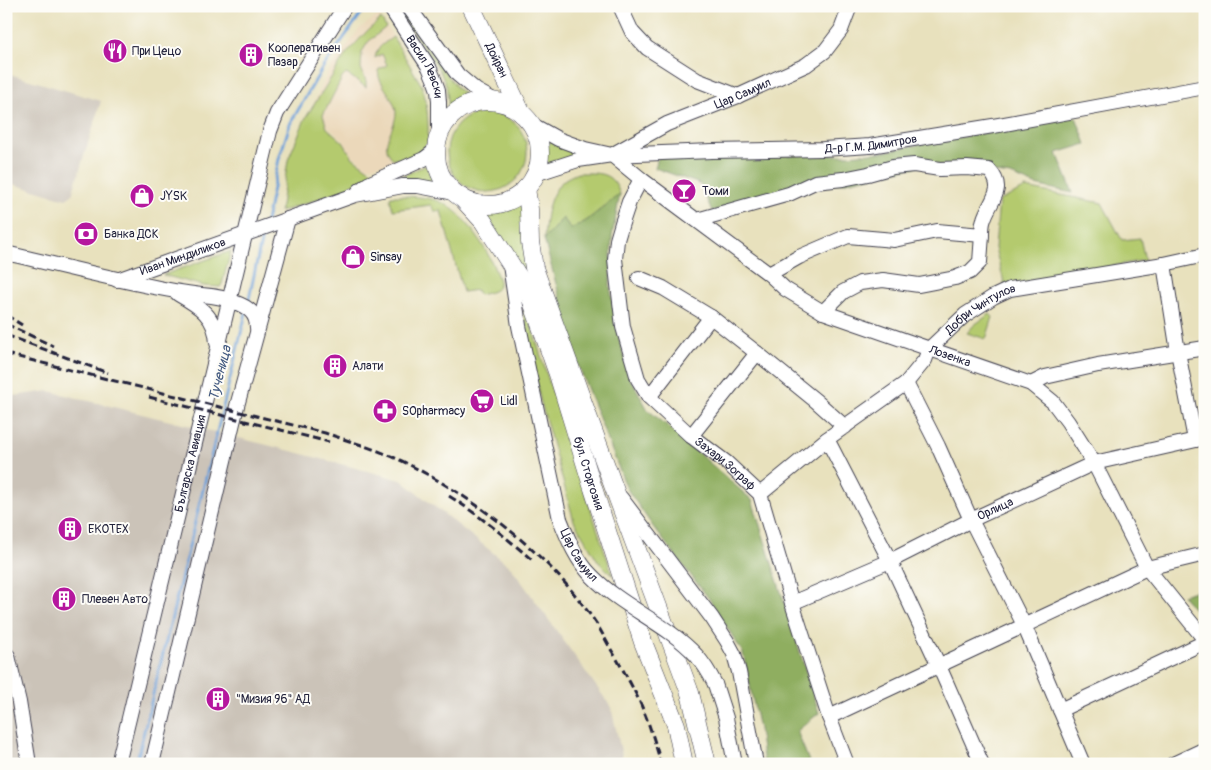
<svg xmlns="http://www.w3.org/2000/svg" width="1211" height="770" viewBox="0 0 1211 770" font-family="Pangolin,sans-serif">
  <rect width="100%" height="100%" fill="#fdfcf7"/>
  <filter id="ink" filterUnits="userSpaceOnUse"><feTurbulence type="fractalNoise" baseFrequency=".02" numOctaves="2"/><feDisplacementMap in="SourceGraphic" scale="10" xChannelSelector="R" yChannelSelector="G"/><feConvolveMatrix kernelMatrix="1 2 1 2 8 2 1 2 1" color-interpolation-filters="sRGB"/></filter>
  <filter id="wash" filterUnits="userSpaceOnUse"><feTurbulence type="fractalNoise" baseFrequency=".0096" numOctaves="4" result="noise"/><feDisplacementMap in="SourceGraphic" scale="20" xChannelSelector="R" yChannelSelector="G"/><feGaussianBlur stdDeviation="1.12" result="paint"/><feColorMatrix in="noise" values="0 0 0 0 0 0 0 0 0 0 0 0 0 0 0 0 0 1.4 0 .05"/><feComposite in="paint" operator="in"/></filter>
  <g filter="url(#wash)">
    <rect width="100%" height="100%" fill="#e8e1bd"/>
    <path fill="#ebd8ba" d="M379,15L400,47L422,86L424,93L428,118V140L427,145L424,149L413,156L401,160L367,167L352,155L343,140L322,121L313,105L328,72L359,29Z"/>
    <path fill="#cbc3b8" d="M6,73L101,101L72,195L66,199L9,183L6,190Z
      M49,391L295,452L401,480L511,567L611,707L624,764H6V397Z"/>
    <path fill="#b4ca6e" stroke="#6b7654" d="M394,6H396L405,17L457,88L468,98L448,110V100L446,85L440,71Z
      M381,19L386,27L368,42L362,52L361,68L366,81V87L350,76L346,74L342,78L323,115L327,128L343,142L353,158L374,173L341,191L280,212L288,160L305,119L346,54L367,31Z
      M393,37L422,86C427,101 430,129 427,145C419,154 406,160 393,159C377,143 396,131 396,112C395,100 383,88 379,77C379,76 378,71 378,70L387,65L382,54L375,58C376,47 385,43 393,37Z
      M447 152a40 40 0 1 1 80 0a40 40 0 1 1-80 0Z
      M546,135L585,152L545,165L547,150Z
      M426,165L434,183C420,181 404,178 390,182Z
      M578,173C599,173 612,171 620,194L586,221L571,229L563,218L544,239C546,218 547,195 564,180C568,177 573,175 578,173Z
      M1026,188L1102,203L1122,240L1140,238L1145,260L1005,286L995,248L999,201Z
      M391,196C405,196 428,196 441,202C463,211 487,248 495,270C497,275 500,281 499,285C497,292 486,293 479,295L477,290L463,292L441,211H434L431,205L393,210L390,199Z
      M525,199V233L597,465L594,467L534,296L484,212L505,209Z
      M231,251L222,284L220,287L204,286L163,275Z
      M523,311L527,312L565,432L613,576L598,561L574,521L540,399Z
      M990,314L993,317L986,339L967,333L974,325Z"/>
    <path fill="#8fae61" stroke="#58684e" d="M1076,117L1086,144L1057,153L1073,193L1035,185L1011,175L930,164L712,211L700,184L655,168L658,157L847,155L883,152L932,142Z
      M620,194L612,237L610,286L619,339L631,381H632L648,410L696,449L695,450L752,500L819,713L797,731L810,764H764L759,729L743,653L710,600L654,528L627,489L577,362L544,239L563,218L571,229L586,221Z
      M1205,588V622L1182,595Z"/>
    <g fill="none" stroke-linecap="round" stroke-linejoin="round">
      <path stroke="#6c9fd7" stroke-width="3" d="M266,221L279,159L290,124L323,67L361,14L368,6
        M248,304L263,232
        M136,764L246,313"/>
    </g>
  </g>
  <g filter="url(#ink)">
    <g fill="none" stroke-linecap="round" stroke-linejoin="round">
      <defs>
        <g id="minor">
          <path id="s1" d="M389,6L429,67L434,79L438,90L439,102V135"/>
          <path d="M408,6L458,75L477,91L497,102"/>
          <path d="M620,6L632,32L647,48L697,80L738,96"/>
          <path id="s2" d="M531,124L558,139L585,149L612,155L641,179L769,274L785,289L823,312L1031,384L1053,402L1068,422L1094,463L1147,568L1205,640"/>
          <path id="s3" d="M615,153L667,124L738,96L806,65L825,51L841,30L850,6"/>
          <path id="s4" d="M535,174L578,160L612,155L712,151L823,149L870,146L999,125L1205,87"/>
          <path id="s5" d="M641,179L629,202L622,223L617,240L615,259L623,327L638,379L649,397L691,436L727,463L760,494L792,603L829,717L847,764"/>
          <path d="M359,191L368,184L424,159L436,150"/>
          <path d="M697,220L789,194L815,182L843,179L868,174L893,167L914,165L940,169L967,168L989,170C1007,189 990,200 984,219C982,224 982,230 982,235L937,231L894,240L848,236L799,257L769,274"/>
          <path d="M6,253C57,265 108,278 159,288C173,291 187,293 201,295C212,296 224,297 234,302C248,307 257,313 257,328"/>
          <path d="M1164,264L1178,352L1195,440"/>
          <path d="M510,265L519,326L560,519"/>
          <path d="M639,278L663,288L711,317L757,353L816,401L845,427"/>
          <path id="s6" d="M117,280L355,195L403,186H418L455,193"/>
          <path d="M178,294C199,306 216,316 217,343"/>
          <path d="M823,312L843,292L860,283L883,280L919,285L955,278L970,272L980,262L982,235"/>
          <path d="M906,383L938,446L971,520L1024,625L1083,764"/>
          <path d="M1031,384L1045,377L1098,365L1205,348"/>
          <path d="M649,397L711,317"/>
          <path d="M691,436L757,353"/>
          <path d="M827,439L890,561L939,666L982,764"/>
          <path id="s7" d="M760,494L827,439L906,383L925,360L929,349L965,315L993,297L1010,289L1164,264L1205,255"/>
          <path d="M621,498L712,618L727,641L734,654L739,672L756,764"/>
          <path id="s8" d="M792,603L890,561L971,520L1094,463L1205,438"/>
          <path d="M6,654L8,656L19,702L29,764"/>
          <path d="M715,684L726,718L735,764"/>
          <path d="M1060,710L1205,642"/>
          <path d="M829,717L1147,568L1205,554"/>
          <path id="s9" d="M118,764L270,131L277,113L345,6"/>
          <path d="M152,764L237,406L288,219"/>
          <path d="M1173,764L1205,749"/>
        </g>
        <g id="major">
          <path id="s10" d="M471,6L522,114"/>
          <circle cx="488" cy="153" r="52"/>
          <path d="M526,188L529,209L530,242L534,268L614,488L690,693L707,764"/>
          <path id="s11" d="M461,197L483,221L529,293L558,374L591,482L643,642L676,725L684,764"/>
        </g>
      </defs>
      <use href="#minor" stroke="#403f4e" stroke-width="16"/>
      <use href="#major" stroke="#403f4e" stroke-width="19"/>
      <use href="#minor" stroke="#fff" stroke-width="14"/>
      <use href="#major" stroke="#fff" stroke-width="18"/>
      <path stroke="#22223b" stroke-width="3" stroke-dasharray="8 4" stroke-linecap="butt" d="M6,315L22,325
        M6,324L53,346
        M6,335L108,373
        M6,354L325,433C352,442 380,450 406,463C480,501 549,554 596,623C603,634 608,645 615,656C629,680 643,705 651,731C655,742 658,753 661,764
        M149,397L329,442
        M449,496C479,515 506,537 532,560"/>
      <defs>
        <g id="minor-bridge">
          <path id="s12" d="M560,519C568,539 576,560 592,576C622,607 666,623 696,655C704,664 710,674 715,684"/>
        </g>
      </defs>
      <use href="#minor-bridge" stroke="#403f4e" stroke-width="16" stroke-linecap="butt"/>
      <use href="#minor-bridge" stroke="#fff" stroke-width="14"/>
    </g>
  </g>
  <defs>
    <symbol id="restaurant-disc" viewBox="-11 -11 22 22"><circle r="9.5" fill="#b5179e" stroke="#fdfcf7"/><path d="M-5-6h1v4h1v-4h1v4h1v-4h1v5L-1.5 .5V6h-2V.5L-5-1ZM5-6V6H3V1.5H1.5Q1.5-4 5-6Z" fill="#fff"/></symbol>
    <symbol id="building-disc" viewBox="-11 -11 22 22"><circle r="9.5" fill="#b5179e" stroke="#fdfcf7"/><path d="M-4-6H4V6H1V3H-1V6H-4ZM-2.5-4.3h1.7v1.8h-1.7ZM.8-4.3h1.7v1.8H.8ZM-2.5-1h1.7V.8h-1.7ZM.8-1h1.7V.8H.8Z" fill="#fff"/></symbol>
    <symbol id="bar-disc" viewBox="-11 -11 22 22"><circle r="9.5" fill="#b5179e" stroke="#fdfcf7"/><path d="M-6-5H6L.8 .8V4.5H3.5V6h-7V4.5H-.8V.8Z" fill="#fff"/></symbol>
    <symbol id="shop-disc" viewBox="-11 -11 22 22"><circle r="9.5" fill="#b5179e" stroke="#fdfcf7"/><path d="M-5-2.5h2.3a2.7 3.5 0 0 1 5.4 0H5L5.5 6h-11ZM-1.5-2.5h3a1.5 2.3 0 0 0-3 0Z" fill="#fff"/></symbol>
    <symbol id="bank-disc" viewBox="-11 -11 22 22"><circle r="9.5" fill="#b5179e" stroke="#fdfcf7"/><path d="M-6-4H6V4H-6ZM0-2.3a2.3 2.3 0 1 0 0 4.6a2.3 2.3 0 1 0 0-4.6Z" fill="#fff"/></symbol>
    <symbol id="supermarket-disc" viewBox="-11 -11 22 22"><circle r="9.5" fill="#b5179e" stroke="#fdfcf7"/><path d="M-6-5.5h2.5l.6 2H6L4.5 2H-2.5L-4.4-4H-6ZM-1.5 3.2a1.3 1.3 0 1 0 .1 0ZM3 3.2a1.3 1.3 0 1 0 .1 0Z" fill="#fff"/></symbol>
    <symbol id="pharmacy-disc" viewBox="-11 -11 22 22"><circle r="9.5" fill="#b5179e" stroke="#fdfcf7"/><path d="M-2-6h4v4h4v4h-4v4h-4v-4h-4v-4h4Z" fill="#fff"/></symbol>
  </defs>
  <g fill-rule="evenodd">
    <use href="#restaurant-disc" x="101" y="37" width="28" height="28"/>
    <use href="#building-disc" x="237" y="41" width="28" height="28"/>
    <use href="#bar-disc" x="670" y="177" width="28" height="28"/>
    <use href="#shop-disc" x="128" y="182" width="28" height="28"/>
    <use href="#bank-disc" x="72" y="220" width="28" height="28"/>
    <use href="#shop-disc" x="339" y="243" width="28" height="28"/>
    <use href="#building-disc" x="321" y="352" width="28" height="28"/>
    <use href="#supermarket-disc" x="468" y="387" width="28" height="28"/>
    <use href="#pharmacy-disc" x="371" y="397" width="28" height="28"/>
    <use href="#building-disc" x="56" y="515" width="28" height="28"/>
    <use href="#building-disc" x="50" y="585" width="28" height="28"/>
    <use href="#building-disc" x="204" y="685" width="28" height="28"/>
  </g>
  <g text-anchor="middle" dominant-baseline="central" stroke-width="4" stroke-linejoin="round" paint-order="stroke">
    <g font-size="12" fill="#22223b" stroke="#fdfcf7" text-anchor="start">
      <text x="268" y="48">Кооперативен<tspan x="268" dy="14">Пазар</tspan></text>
      <text x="132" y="51">При Цецо</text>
      <text x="702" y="191">Томи</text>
      <text x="160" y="196">JYSK</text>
      <text x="104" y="234">Банка ДСК</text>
      <text x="370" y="257">Sinsay</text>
      <text x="352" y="366">Алати</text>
      <text x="500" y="401">Lidl</text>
      <text x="402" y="411">SOpharmacy</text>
      <text x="88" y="529">EKOTEX</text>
      <text x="82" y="599">Плевен Авто</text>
      <text x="236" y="699">"Мизия 96" АД</text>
    </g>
    <g font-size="12" fill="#22223b" stroke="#fdfcf7">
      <text stroke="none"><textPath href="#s10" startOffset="60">Дойран</textPath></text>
      <text stroke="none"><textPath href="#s1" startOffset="71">Васил Левски</textPath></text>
      <text stroke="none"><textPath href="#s3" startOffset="141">Цар Самуил</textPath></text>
      <text stroke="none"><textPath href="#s4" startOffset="339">Д-р Г.М. Димитров</textPath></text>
      <text stroke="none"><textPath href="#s6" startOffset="70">Иван Миндиликов</textPath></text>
      <text stroke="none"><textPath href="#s7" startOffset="291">Добри Чинтулов</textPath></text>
      <text stroke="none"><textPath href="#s2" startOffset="485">Лозенка</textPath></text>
      <text stroke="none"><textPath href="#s9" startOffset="309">Българска Авиация</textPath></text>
      <text stroke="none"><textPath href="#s5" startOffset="330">Захари Зограф</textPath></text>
      <text stroke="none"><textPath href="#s11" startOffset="308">бул. Сторгозия</textPath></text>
      <text stroke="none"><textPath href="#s8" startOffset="224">Орлица</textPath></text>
      <text stroke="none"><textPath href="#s12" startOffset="41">Цар Самуил</textPath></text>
    </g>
    <g font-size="14" font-style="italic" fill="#435a81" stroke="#fdfcf7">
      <text transform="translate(220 373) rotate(-76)">Тученица</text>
    </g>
  </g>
  <rect width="1211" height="770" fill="none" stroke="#fdfcf7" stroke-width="25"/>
</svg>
